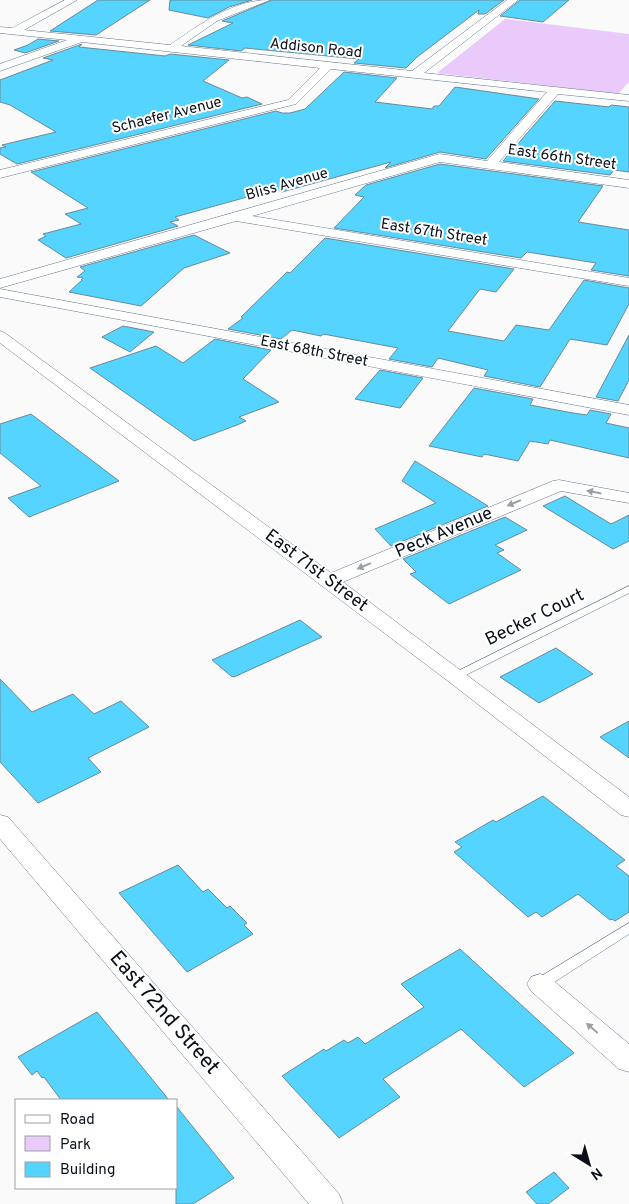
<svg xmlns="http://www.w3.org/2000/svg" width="629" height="1204" viewBox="0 0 629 1204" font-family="Overpass,sans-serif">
  <rect width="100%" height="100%" fill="#fafafa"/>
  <path fill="#e9cafa" d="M505,19L629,34V82L618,94L437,73Z"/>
  <path fill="#54d4fe" stroke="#688b98" d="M98,0H150L96,35L50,31Z
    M170,0H252L229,7L208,18L169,10Z
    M272,0H504L485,14H478L479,10L417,57L406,68L354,63L359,59L245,48L241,51L188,45L233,23L222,21Z
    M520,0H569L543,22L500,16Z
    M38,39L59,41L25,53L14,50L28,45Z
    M82,44L79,47L165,56L170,54L229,60L203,81L242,98L247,97L262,104L17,164L0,154V148L6,147L2,145L56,132L10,105L0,102V80L53,60L43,58Z
    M344,72L397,78L375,102L432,109L434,106H439L455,87L539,99L486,159L440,152L385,168L391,162L282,192L276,189L175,217L179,220L170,222L178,226L66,258L38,240L46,236L43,234L81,224L65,214L88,208L31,172L276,111L282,113H290L305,109Z
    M555,101L609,107L611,105L629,107V172L614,170L610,175L503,161Z
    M440,164L603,186L578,222L629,230V276L591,270L596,263L527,252L521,258L334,228L364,197L355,195L366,185Z
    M194,235L230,253L184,268L141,306L69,292L82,280H81L83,278L77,277L85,271L80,267Z
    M325,238L514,269L496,292L480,289L448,331L504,341L516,325L549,330L584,280L629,288V304L607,345L570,339L540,387L484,376L488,370L438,358L432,367L389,359L398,348L323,334L321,336L292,330L281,339L228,329L243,318L241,317L287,272L290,273Z
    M123,326L154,332L130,352L102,337Z
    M629,335V380L618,401L596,397Z
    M215,339L271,350L243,379L279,402L239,417L246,421L237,425L194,441L90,368L156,346L183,363Z
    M380,370L423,378L400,408L355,399Z
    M474,388L533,399L530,405L573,413L587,415L590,410L611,414L606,423L629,428V458L550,440L548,444L530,441L518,461L484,454L482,457L429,446Z
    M31,414L119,481L29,517L8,498L41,486L0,453V424Z
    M415,461L488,506L391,546L375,529L436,503L402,481Z
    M565,496L611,524L629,515V541L613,549L543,506Z
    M505,517L527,530L495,545L504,550L497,553L521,570L449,604L410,574L416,572L403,559Z
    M300,620L322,637L234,677L231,676L212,660Z
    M556,648L593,674L539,703L500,677Z
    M0,679L32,712L73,694L94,714L121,701L149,727L88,758L101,772L38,803L0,762Z
    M629,721V758L600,737Z
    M543,796L625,860L616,866L629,876V912L615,921L612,919L610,920L578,894L542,917L536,912L528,917L454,852L462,847L455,842L493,820L496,822Z
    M178,865L203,892L208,889L227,908L230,906L247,923L244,925L253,934L187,972L119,893Z
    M460,949L574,1053L524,1087L461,1029L383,1079L400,1097L339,1138L282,1076L324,1049L326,1051L344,1040L348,1043L358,1037L365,1044L424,1007L401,984Z
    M97,1012L116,1035L169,1100H61L44,1077L42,1078L37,1071L32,1075L18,1057Z
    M176,1106L234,1178L193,1204H176Z
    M554,1172L569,1188L548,1204H537L526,1192Z"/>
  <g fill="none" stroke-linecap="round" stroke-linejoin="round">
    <defs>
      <path id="lane" d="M629,586V593L460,678L456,679L451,676L452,674Z
        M629,923V934L545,988L540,989L535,988L533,984L535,980Z"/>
      <path id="street" d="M65,0H77L24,30L170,45C199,25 232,0 270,0L217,21L181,46L412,71L507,0H518L424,73L629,95V101L558,94L499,162L629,180V188L440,162L252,216L629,278V286L236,221L0,288V279L436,155L440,154L487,161L547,92L331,69L296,104L0,178V170L288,100L320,68L82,42L0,71V64L67,40L0,33V27L12,28Z
        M0,289L629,405V415L0,297Z
        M0,331L5,333L331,573L553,481L559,480L629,493V503L561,491L343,582L629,797V817L621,815L448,681L0,343Z
        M0,815L8,817L339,1194L343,1204H309L0,839Z
        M540,974L549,977L629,1044V1072L619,1069L531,991L527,984L531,977Z"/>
    </defs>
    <use href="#lane" stroke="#62758d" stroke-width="1"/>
    <use href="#street" stroke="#62758d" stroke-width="1"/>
    <use href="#lane" fill="#fff" fill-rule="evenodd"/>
    <use href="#street" fill="#fff" fill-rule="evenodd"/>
  </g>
  <defs><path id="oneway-solid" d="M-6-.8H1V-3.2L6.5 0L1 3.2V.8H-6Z" transform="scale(1.25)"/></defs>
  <g fill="#9d9fa3">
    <use href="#oneway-solid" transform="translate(594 492) rotate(-169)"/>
    <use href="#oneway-solid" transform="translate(514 503) rotate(157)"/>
    <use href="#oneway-solid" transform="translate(364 566) rotate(157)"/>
    <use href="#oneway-solid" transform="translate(592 1028) rotate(-139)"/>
  </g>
  <g text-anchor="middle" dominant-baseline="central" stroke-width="4" stroke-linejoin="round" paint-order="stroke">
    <g font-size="15" fill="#091019" stroke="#fff">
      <text transform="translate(316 49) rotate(6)">Addison Road</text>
      <text transform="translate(167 116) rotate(-14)">Schaefer Avenue</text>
      <text transform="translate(562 158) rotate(8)">East 66th Street</text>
      <text transform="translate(287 185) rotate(-16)">Bliss Avenue</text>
      <text transform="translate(434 233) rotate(9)">East 67th Street</text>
      <text transform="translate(314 352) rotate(11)">East 68th Street</text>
    </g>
    <g font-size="18" fill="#091019" stroke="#fff">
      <text transform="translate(444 533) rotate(-23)">Peck Avenue</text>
      <text transform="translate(316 571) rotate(37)">East 71st Street</text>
      <text transform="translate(535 618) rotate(-26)">Becker Court</text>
    </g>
    <g font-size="21" fill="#091019" stroke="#fff">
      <text transform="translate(164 1013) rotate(49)">East 72nd Street</text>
    </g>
  </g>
  <rect x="15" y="1099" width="162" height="90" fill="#ffffff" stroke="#9d9fa3"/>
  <rect x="25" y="1115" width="25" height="8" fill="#ffffff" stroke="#9d9fa3"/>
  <text x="60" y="1124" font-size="15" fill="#091019">Road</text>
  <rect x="25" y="1136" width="25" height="15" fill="#e9cafa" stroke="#9d9fa3"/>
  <text x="60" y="1149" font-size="15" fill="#091019">Park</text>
  <rect x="25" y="1162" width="25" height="15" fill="#54d4fe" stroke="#9d9fa3"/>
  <text x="60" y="1174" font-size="15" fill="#091019">Building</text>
  <g transform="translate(589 1164) rotate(143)" stroke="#ffffff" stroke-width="4" paint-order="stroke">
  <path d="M0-4L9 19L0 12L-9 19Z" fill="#091019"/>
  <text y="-8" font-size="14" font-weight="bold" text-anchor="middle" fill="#091019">N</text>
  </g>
</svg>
